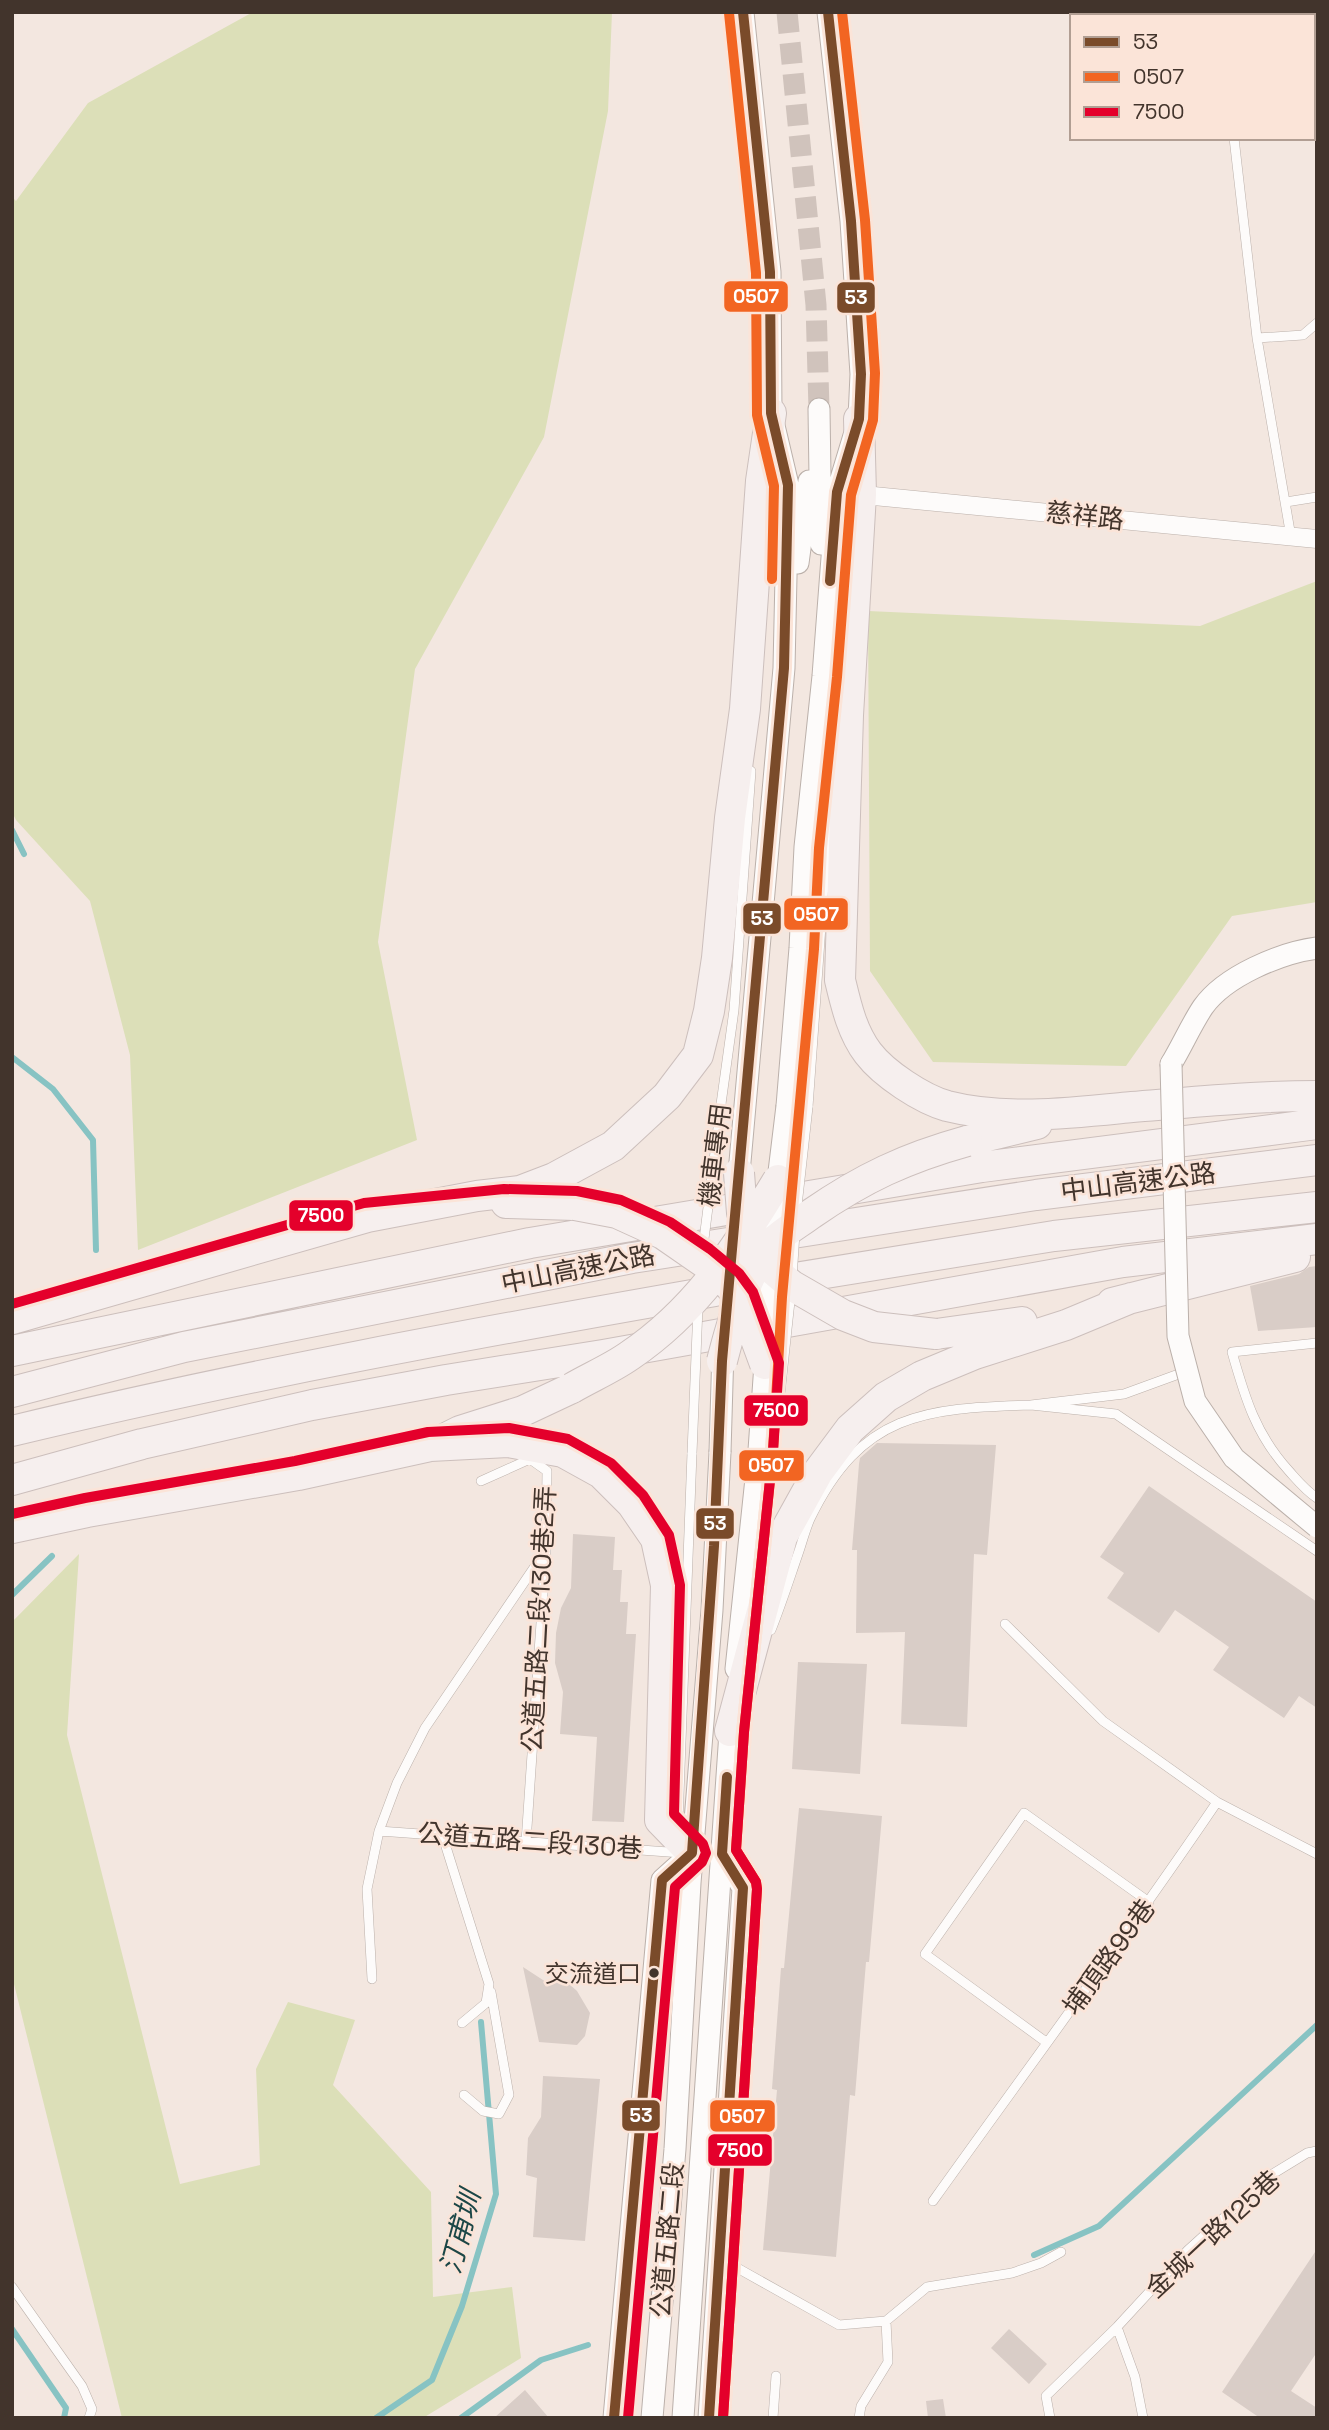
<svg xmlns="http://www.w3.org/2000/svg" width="1329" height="2430" viewBox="0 0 1329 2430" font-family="'Space Grotesk','Noto Sans TC',sans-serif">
  <rect width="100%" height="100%" fill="#f3e7e0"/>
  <path fill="#dcdfb8" d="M253,12H612L608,111L544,437L415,669L378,942L417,1140L138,1250L130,1055L90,901L16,820L12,812V197L16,201L88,103Z
    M1317,581V902L1232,916L1126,1066L933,1062L870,971L868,611L1200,626Z
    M79,1554L67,1735L180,2184L260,2165L256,2069L288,2002L355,2020L333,2085L431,2192L433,2297L512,2287L521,2358L423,2418H122L12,1976V1622Z"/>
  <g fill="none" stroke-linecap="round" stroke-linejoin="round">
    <path stroke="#87c3c3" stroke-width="6" d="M12,830L24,854
      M12,1057L53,1089L93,1140L96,1250
      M12,1595L52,1556
      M1034,2255L1099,2226L1317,2025
      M12,2329L66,2408L64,2418
      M376,2418L432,2380L462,2306L496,2194L481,2022
      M461,2418L541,2360L588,2345"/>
  </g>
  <path fill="#d9cdc7" d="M1317,1266V1327L1258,1331L1250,1286L1299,1274L1309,1267Z
    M877,1443L996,1445L987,1555L974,1554L967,1727L901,1724L905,1632L856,1633L857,1550H852L859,1464L860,1458Z
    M1149,1486L1317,1602V1708L1299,1696L1284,1718L1213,1670L1229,1647L1203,1629L1175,1610L1159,1633L1107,1598L1124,1573L1100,1557Z
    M573,1534L615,1537L613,1570H622L620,1602H628L626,1634H636L624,1822L592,1821L597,1737L560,1734L563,1692L555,1663L556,1633L561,1608L571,1588Z
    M798,1662L867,1664L860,1774L792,1769Z
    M799,1808L882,1816L869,1962H866L855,2096L850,2095L836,2257L763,2250L777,2090L772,2089L781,1968H784Z
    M523,1967L546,1982L556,1979L568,1983L577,1991L590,2013L585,2036L577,2045L539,2042Z
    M543,2076L600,2079L585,2241L533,2237L537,2178L526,2175L528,2138L541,2117Z
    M1317,2249V2352L1291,2391L1317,2408V2418H1260L1222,2392Z
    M1009,2329L1047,2364L1029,2384L991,2348Z
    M525,2390L549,2418H494Z
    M943,2399L946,2418H928L926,2401Z"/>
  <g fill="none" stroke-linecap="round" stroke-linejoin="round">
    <path stroke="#d0c3bc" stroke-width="21" stroke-dasharray="21 10" stroke-linecap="butt" d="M787,12L816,305L819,409"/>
    <defs>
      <path id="service" d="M1242,16V12
        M1234,138L1257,338L1291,537
        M1257,338L1303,335L1317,323
        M1286,502L1317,497
        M721,1104L734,1010L751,771
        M808,1107L831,787
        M1317,1343L1232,1352C1245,1398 1256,1435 1289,1471C1298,1481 1305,1490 1317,1498
        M1187,1371L1124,1394L1031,1405L1116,1414L1317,1551
        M481,1481L530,1459L547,1471L546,1550L526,1842
        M758,1574L767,1519L774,1450
        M1005,1624L1103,1721L1217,1802
        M771,1630C781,1605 789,1580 798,1554C802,1543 805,1530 810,1519C861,1413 924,1408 1031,1405
        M682,1829L678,1821L692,1453
        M379,1831L682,1853
        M442,1834L489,1984L486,2003L462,2023
        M372,1979L367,1889L379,1831L397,1783L425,1728L546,1550
        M1046,2042L925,1954L1024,1813L1149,1902
        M464,2095L483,2111L499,2114L509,2095L491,1992
        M933,2201C1028,2068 1125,1938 1217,1802L1317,1854
        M721,2254L732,2265L839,2325L886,2321
        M12,2287L82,2386L92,2409L89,2418
        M1117,2327L1135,2377L1143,2418
        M773,2418L776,2376
        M859,2418L861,2406L888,2362L886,2321L927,2287L1012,2273L1041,2263L1061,2252
        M1050,2418L1046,2396L1117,2327L1188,2250L1271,2175L1307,2153L1317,2151"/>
      <path id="minor" d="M853,494L1317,539"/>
      <path id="tertiary" d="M819,409L821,544
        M798,563L809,481
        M1171,1064C1182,1046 1191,1025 1203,1007C1225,976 1280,953 1317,948
        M787,1106L800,948L805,847L823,676L837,492L859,419L861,374L851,221L828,12
        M739,1173L784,668L788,485L771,413L770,272L743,12
        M736,1669L759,1450L765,1364
        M614,2418L662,1880L692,1853
        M652,2418L675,2149L690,1883L712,1610L720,1452
        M683,2418L731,1718
        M709,2418L743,1888L722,1854"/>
      <path id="motorway" d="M859,419L861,494L848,715L840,980C846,1005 852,1032 868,1053C884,1074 922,1099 947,1106C1006,1121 1071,1113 1132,1107C1194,1102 1255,1096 1317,1096
        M967,1141L1037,1124
        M506,1203L575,1205
        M764,1283L1054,1236L1317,1207
        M1112,1303L1295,1257
        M12,1319L367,1217L477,1196L520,1191L554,1178L613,1146L667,1096L698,1055L709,1011L717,958L730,818L745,709L761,481L771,413
        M936,1334L1022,1322
        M12,1351L530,1243L982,1167L1317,1124
        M12,1392L184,1347L632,1258L1036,1195L1317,1160
        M12,1431C244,1375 480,1332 715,1291
        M446,1438L460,1431L523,1411L572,1388
        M12,1480L142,1444L312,1405L446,1380L603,1355L1123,1262L1317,1239
        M12,1528L87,1512L298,1475L430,1446L508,1442L563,1452L601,1473L632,1504L656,1539L666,1585L660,1820L692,1853
        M730,1731L782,1537L818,1472L850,1429L886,1397L922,1376L975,1354L1066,1325L1131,1298"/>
    </defs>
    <use href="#service" stroke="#bbb0aa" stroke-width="10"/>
    <use href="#minor" stroke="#bbb0aa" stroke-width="19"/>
    <use href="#tertiary" stroke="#bbb0aa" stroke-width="23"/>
    <use href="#motorway" stroke="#ccbfbc" stroke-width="32"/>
    <use href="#service" stroke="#fdfbfa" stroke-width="9"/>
    <use href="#minor" stroke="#fdfbfa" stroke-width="18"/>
    <use href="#tertiary" stroke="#fdfbfa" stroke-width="21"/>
    <use href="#motorway" stroke="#f6efee" stroke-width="30"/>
    <defs>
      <path id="service-bridge" d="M796,1215L808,1107
        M702,1255L721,1104
        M792,1278L795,1233
        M774,1450L791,1292
        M692,1453L698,1307"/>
      <path id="tertiary-bridge" d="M1171,1064L1178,1336L1195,1401L1234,1458L1317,1527
        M765,1352L778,1180L787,1106
        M720,1452L723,1349"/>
      <path id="motorway-bridge" d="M739,1173L742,1213L770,1267L791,1285L843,1315L874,1327L936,1334
        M575,1205L617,1213L663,1234L718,1272L741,1299L765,1364
        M722,1361C731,1326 746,1270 772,1243C783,1232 799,1223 811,1214C863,1178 906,1158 967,1141
        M572,1388C591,1377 612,1368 629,1356C696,1311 737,1248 778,1180"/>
    </defs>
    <use href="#service-bridge" stroke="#bbb0aa" stroke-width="10" stroke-linecap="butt"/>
    <use href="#tertiary-bridge" stroke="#bbb0aa" stroke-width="23" stroke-linecap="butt"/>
    <use href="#motorway-bridge" stroke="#ccbfbc" stroke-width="32" stroke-linecap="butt"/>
    <use href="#service-bridge" stroke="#fdfbfa" stroke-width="9"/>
    <use href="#tertiary-bridge" stroke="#fdfbfa" stroke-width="21"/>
    <use href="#motorway-bridge" stroke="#f6efee" stroke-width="30"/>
    <defs>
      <path id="bus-1" d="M828,12L851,221L861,374L859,419L837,492L830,581
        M614,2418L662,1880L692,1853L714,1546L722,1361L784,668L788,485L771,413L770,272L743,12
        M709,2418L743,1888L722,1854L727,1777"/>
      <path id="bus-2" d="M729,13L756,273L757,415L774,486L772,579
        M723,2418L757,1889L756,1882L736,1850L744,1732L773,1451L782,1297L814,949L819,848L837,677L851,495L873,420L875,373L865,220L842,12"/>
      <path id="bus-3" d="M12,1304L364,1203L504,1189L577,1191L621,1200L670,1222L710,1249L739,1273L753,1292L779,1363L773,1451L744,1732L736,1850L756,1882L757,1889L723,2418
        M12,1514L85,1498L295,1461L428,1432L509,1428L568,1439L611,1463L643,1495L669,1535L680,1585L674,1814L703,1844L706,1853L702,1862L675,1887L628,2418"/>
    </defs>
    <use href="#bus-1" stroke="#fbe4d8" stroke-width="16"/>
    <use href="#bus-2" stroke="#fbe4d8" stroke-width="16"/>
    <use href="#bus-3" stroke="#fbe4d8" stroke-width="16"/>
    <use href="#bus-1" stroke="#7a4b2a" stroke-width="10"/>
    <use href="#bus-2" stroke="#f26522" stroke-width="10"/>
    <use href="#bus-3" stroke="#e4002b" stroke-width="10"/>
  </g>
  <circle fill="#42342c" stroke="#fbe4d8" stroke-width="2.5" cx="654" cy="1973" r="6"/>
  <g text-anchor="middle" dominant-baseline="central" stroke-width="5" stroke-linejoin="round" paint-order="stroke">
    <g font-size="24" fill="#42342c" stroke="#fbe4d8" text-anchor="end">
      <text x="641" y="1973">交流道口</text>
    </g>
    <g font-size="26" fill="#42342c" stroke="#fbe4d8">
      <text transform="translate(1085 516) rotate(6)">慈祥路</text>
      <text transform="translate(715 1155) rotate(-83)">機車專用</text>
      <text transform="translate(1138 1182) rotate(-7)">中山高速公路</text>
      <text transform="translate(578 1269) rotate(-11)">中山高速公路</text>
      <text transform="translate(539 1619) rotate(-87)">公道五路二段130巷2弄</text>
      <text transform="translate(530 1841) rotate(4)">公道五路二段130巷</text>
      <text transform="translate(1109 1957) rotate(-54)">埔頂路99巷</text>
      <text transform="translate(1213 2234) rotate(-43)">金城一路125巷</text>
      <text transform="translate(667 2240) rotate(-85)">公道五路二段</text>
    </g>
    <g font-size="28" font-style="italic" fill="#1c4747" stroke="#fbe4d8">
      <text transform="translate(460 2232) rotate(-75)">汀甫圳</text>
    </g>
  </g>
  <g stroke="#fbe4d8" stroke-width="2.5">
    <rect x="723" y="280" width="66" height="33" rx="7" fill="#f26522"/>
    <rect x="836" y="281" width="40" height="33" rx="7" fill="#7a4b2a"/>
    <rect x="783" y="897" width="66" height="34" rx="7" fill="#f26522"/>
    <rect x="742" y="902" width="40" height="33" rx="7" fill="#7a4b2a"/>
    <rect x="288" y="1199" width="66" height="33" rx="7" fill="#e4002b"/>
    <rect x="743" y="1394" width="66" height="33" rx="7" fill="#e4002b"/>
    <rect x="738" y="1449" width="67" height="33" rx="7" fill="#f26522"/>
    <rect x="695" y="1507" width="40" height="33" rx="7" fill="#7a4b2a"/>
    <rect x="621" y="2099" width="40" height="33" rx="7" fill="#7a4b2a"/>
    <rect x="709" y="2099" width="67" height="34" rx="7" fill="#f26522"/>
    <rect x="707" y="2133" width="66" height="34" rx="7" fill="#e4002b"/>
  </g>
  <g font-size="19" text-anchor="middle" font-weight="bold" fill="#fff">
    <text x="756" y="303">0507</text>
    <text x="856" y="304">53</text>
    <text x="816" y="921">0507</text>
    <text x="762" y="925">53</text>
    <text x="321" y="1222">7500</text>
    <text x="776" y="1417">7500</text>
    <text x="771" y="1472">0507</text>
    <text x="715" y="1530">53</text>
    <text x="641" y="2122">53</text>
    <text x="742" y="2123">0507</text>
    <text x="740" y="2157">7500</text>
  </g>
  <rect width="1329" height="2430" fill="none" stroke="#42342c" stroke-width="28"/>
  <rect x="1070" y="14" width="245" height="126" fill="#fbe4d8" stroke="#b19e93" stroke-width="2"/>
  <rect x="1084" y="37" width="35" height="10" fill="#7a4b2a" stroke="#b19e93" stroke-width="2"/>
  <text x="1133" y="49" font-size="21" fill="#42342c">53</text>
  <rect x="1084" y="72" width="35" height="10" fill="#f26522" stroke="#b19e93" stroke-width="2"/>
  <text x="1133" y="84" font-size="21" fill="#42342c">0507</text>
  <rect x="1084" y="107" width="35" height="10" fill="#e4002b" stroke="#b19e93" stroke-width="2"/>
  <text x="1133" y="119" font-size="21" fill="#42342c">7500</text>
</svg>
